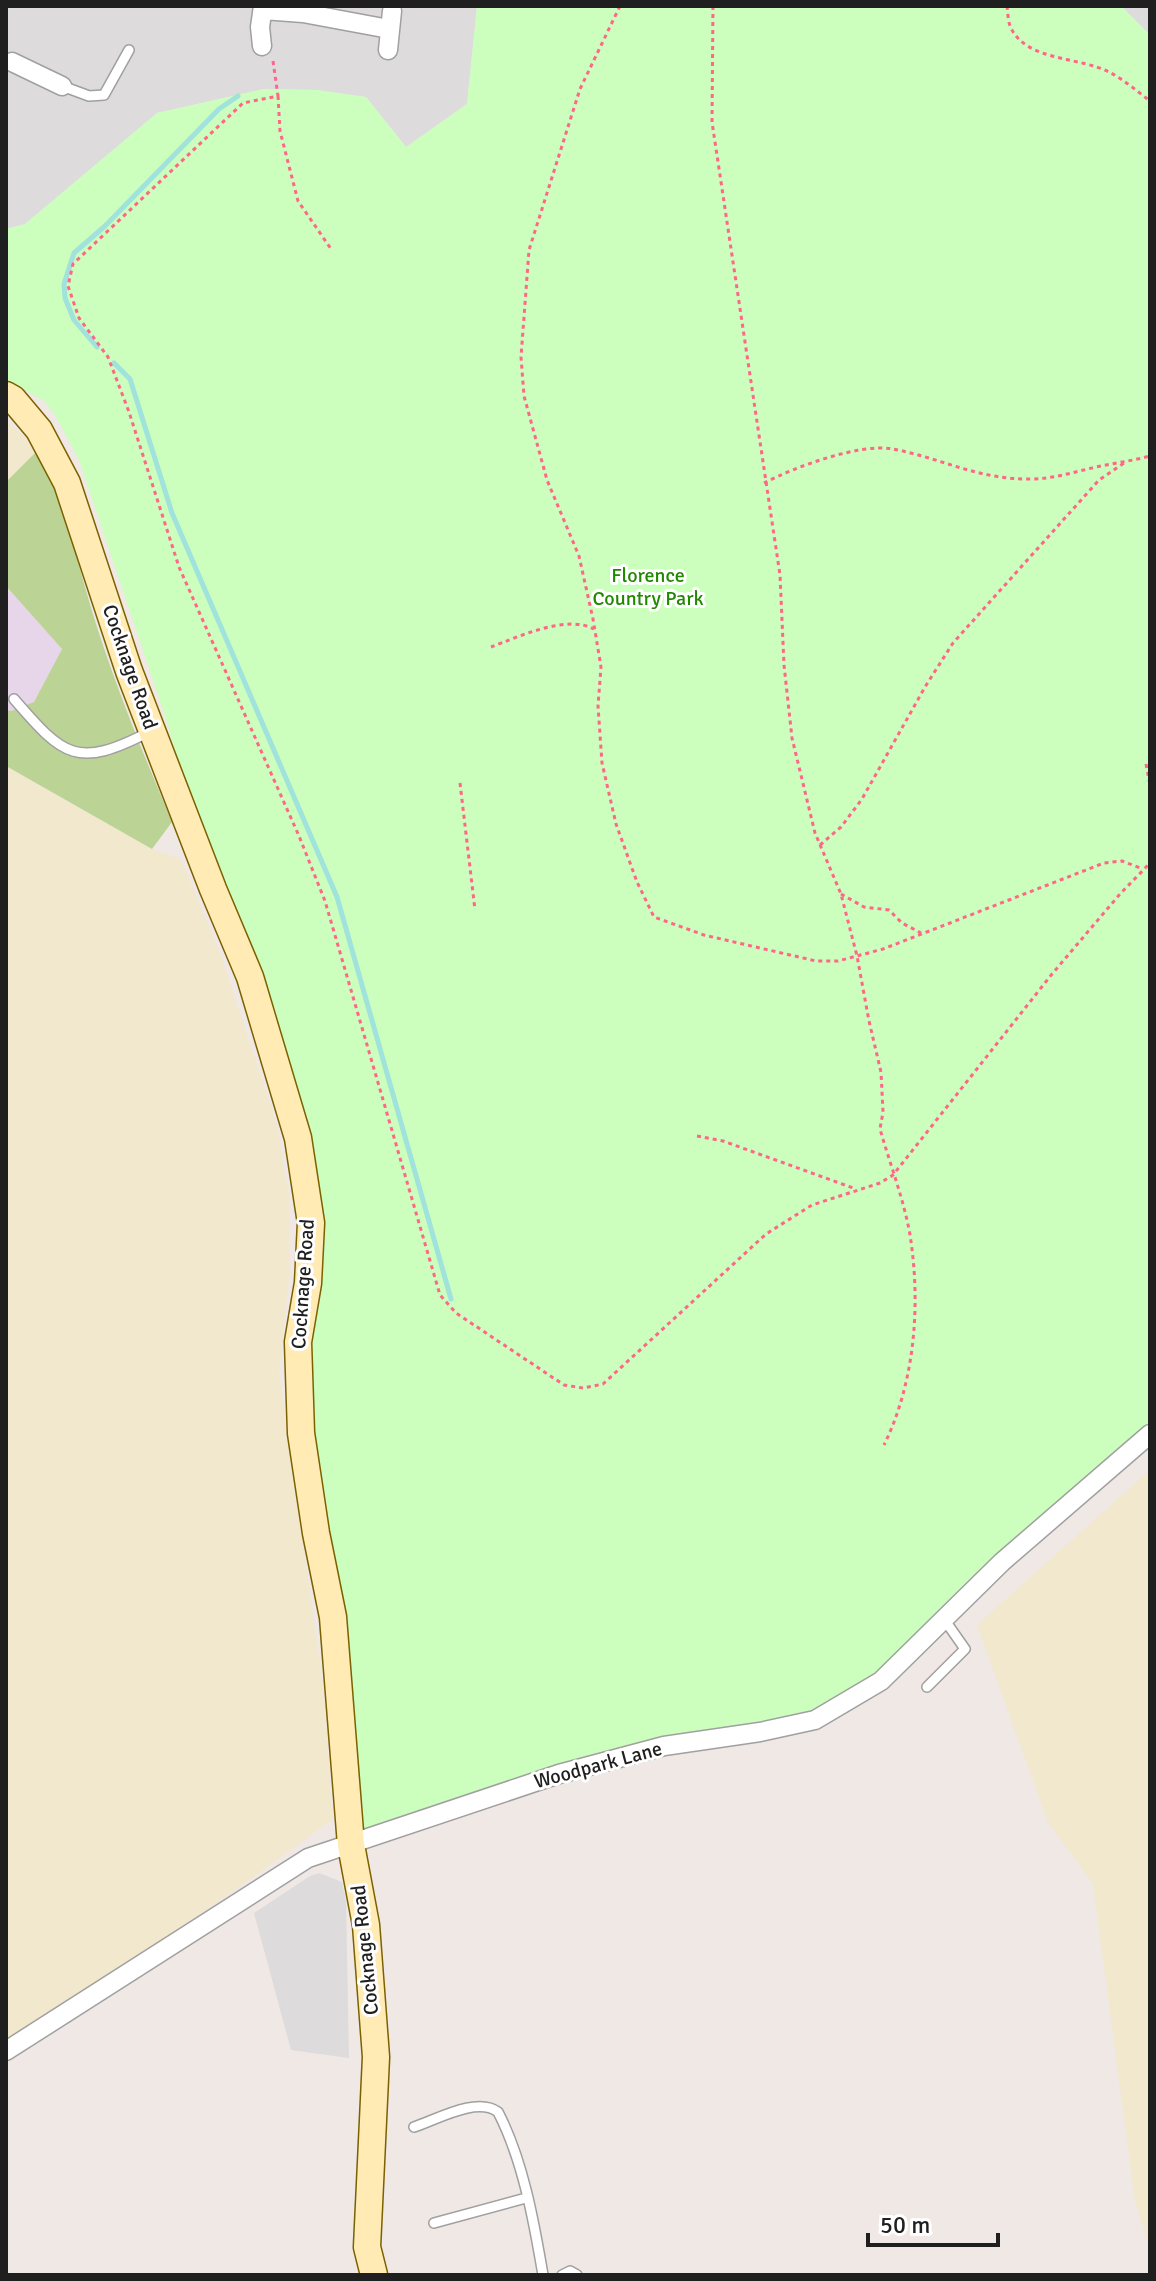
<svg xmlns="http://www.w3.org/2000/svg" width="1156" height="2281" viewBox="0 0 1156 2281" font-family="Signika,sans-serif">
  <rect width="100%" height="100%" fill="#f0e8e4"/>
  <path fill="#dddbdc" d="M6,6H477L467,104L406,147L366,97L317,90L264,89L157,113L25,224L6,229Z
    M1121,6H1150V35Z
    M319,1873L342,1882L346,1902L349,2058L291,2050L254,1913L310,1876Z"/>
  <path fill="#e7d5ea" d="M6,586L62,649L34,702L11,712L6,710Z"/>
  <path fill="#f1e8cd" d="M6,421L39,449L6,482Z
    M6,766L152,849L181,859L221,956L277,1125L289,1196L290,1269L279,1371L326,1707L332,1820L221,1900L6,2041Z
    M1150,1470V2248L1135,2201L1093,1884L1048,1822L977,1625Z"/>
  <path fill="#bbd495" d="M39,449C65,500 75,556 92,611C114,683 143,753 172,822L152,849L6,766V710L11,711L34,702L62,649L6,586V482Z"/>
  <path fill="#ccfebd" d="M477,6H1121L1150,35V1434L881,1681L815,1720L664,1746L364,1831L341,1712L301,1433L311,1223L166,719L79,460L54,413L43,400L6,380V229L25,224L157,113L264,89L317,90L366,97L406,147L467,104Z"/>
  <g fill="none" stroke-linecap="round" stroke-linejoin="round">
    <path stroke="#a0e2dc" stroke-width="5" d="M97,347L74,320L65,298L64,284L74,253L104,227L219,109L238,96
      M114,363L130,379L172,513L337,897L451,1299"/>
    <defs>
      <path id="lane" d="M62,86L89,96L104,95L129,50
        M14,699C64,757 77,769 149,732
        M927,1687L965,1649L944,1619
        M414,2127C436,2120 477,2096 498,2112C523,2160 534,2222 543,2275
        M434,2223L526,2198
        M562,2275L570,2271L577,2275"/>
      <path id="street" d="M263,10L303,13L389,29
        M262,46L260,27L263,6
        M388,50L392,11
        M12,62L62,86
        M6,2051L308,1858L559,1774L664,1746L760,1732L815,1720L881,1681L1002,1562L1150,1434"/>
      <path id="secondary" d="M6,395L13,399L39,430L67,483L129,671L213,889L250,977L298,1138L311,1223L308,1283L298,1342L301,1433L316,1533L333,1617L351,1845L366,1925L376,2057L367,2247L374,2275"/>
    </defs>
    <use href="#lane" stroke="#a0a0a0" stroke-width="12"/>
    <use href="#street" stroke="#a0a0a0" stroke-width="21"/>
    <use href="#secondary" stroke="#7b6100" stroke-width="29"/>
    <path stroke="#ff6687" stroke-width="3" stroke-dasharray="4 4" stroke-linecap="butt" d="M620,6L580,89L529,250L521,357L524,396L547,480L579,556L593,619L601,667L598,706L602,763L616,824L637,882L654,917L704,935L816,961H838L883,949L1104,863L1122,861L1143,869
      M713,6L712,122L780,575L784,665L792,738L815,833L841,894L857,956L869,1021L881,1072L883,1112L880,1129C890,1164 904,1200 910,1235C921,1304 915,1382 884,1445
      M1007,6C1008,14 1008,24 1012,30C1029,61 1080,57 1109,72C1123,79 1137,91 1150,101
      M273,61L278,96L243,103L73,264L68,286L79,318L108,357L129,412L179,567L299,836L325,901L440,1295L456,1313L564,1385L583,1388L603,1384L766,1234L812,1205L880,1183L893,1175L1052,974L1120,894L1150,863
      M278,96L280,131L298,201L331,249
      M764,483C795,467 859,443 893,449C941,458 979,480 1030,479C1053,479 1074,472 1096,467C1114,463 1132,461 1150,456
      M491,647C518,637 567,614 594,629
      M1146,764L1150,785
      M460,783L475,910
      M820,845L841,827L862,799L925,687L953,643L1099,480L1124,463
      M841,894L864,907L889,910L902,923L921,933
      M697,1136L723,1141L856,1189"/>
    <use href="#lane" stroke="#fff" stroke-width="9"/>
    <use href="#street" stroke="#fff" stroke-width="18"/>
    <use href="#secondary" stroke="#ffebb3" stroke-width="26"/>
  </g>
  <g text-anchor="middle" dominant-baseline="central" stroke-width="6" stroke-linejoin="round" paint-order="stroke">
    <g font-size="20" fill="#218801" stroke="#fff">
      <text x="648" y="575">Florence<tspan x="648" dy="23">Country Park</tspan></text>
    </g>
    <g font-size="20" fill="#1f1f1f" stroke="#fff">
      <text transform="translate(130 667) rotate(71)">Cocknage Road</text>
      <text transform="translate(303 1284) rotate(-86)">Cocknage Road</text>
      <text transform="translate(598 1765) rotate(-15)">Woodpark Lane</text>
      <text transform="translate(365 1950) rotate(-96)">Cocknage Road</text>
    </g>
  </g>
  <rect width="1156" height="2281" fill="none" stroke="#1f1f1f" stroke-width="16"/>
  <path d="M868 2233v12h130v-12" fill="none" stroke="#1f1f1f" stroke-width="4"/>
  <text x="880" y="2233" font-size="24" fill="#1f1f1f" stroke="#ffffff" stroke-width="6" paint-order="stroke">50 m</text>
</svg>
